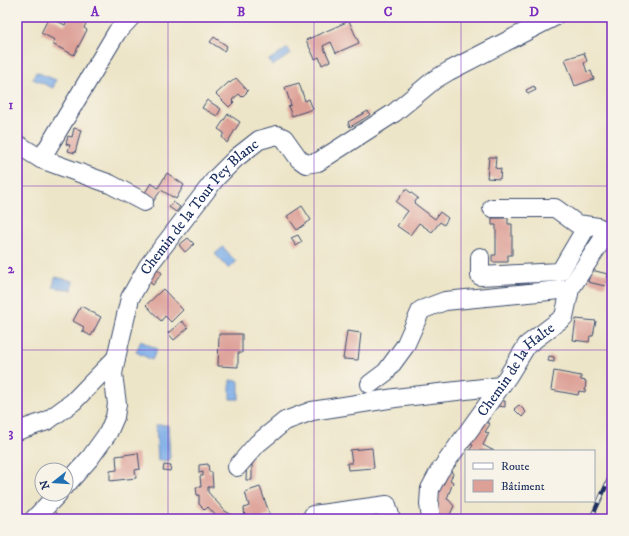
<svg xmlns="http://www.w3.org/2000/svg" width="629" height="536" viewBox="0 0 629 536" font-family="'IM FELL DW Pica',serif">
  <rect width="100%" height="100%" fill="#f7f3e8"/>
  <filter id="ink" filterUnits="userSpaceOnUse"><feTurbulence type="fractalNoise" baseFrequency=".025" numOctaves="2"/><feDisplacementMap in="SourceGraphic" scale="8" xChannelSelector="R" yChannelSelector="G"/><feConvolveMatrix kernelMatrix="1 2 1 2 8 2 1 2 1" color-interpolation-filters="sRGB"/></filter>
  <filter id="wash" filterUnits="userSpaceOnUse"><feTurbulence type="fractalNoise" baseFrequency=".012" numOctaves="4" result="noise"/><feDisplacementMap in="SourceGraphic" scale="16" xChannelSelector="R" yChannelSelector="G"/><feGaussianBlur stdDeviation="0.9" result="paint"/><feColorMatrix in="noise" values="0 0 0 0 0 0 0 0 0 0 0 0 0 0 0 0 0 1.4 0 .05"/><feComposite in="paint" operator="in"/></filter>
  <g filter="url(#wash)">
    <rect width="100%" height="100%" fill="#ede5c8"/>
    <path fill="#7dade8" stroke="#4c6ea3" d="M288,48L291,54L272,66L269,60Z
      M36,72L56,80L53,88L33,79Z
      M223,247L236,262L229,269L215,254Z
      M55,277L73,281L72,290L53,287Z
      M141,341L157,349L152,360L136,352Z
      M230,380L239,381V399H230Z
      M156,425H168L170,460L158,461Z"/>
    <g id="blocks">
      <path fill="#dda097" d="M49,17L65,25L69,17H89L84,28L87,30L74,55L52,44L55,40L41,33Z
        M349,21L359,43L336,53L331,42L323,46L330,61L322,65L319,57L315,59L306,40Z
        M214,37L227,46L224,51L210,42Z
        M584,53L587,61L584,63L587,72L591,71L594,79L575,86L565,59Z
        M236,78L248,91L242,97L239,94L232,100L234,102L229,107L216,94L229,82L230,83Z
        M299,83L305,101L309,99L313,109L292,116L288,106L291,105L285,87Z
        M534,86L536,90L528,94L526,90Z
        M207,100L221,109L217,116L202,108Z
        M368,111L370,115L350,127L348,122Z
        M228,114L240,122L227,143L222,137L224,133L218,129Z
        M74,128L81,130L75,153L68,151L70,145L66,144L68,136L72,137Z
        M489,157H496L495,168L501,169L500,179L487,178Z
        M167,173L184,185L176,199L161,190L151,205L141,199L151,183L158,188Z
        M406,189L418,198L414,203L435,219L440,212L448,218L444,225L440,222L432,232L419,223L410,235L397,226L408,211L396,202Z
        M173,202L180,207L176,212L169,207Z
        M302,206L311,220L297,230L287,216Z
        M492,218H508V224H512V255H508V262H492V255H496V225H492Z
        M298,235L302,242L296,246L291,238Z
        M188,238L194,244L185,252L179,245Z
        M155,267L162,273L153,285L146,279Z
        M591,270L608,274L605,286L588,282Z
        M163,289L183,310L171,322L165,316L161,321L146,305Z
        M81,306L101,317L91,336L82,331L84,327L73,321Z
        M576,319L596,321L593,336H590L589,342L573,340Z
        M182,321L188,328L174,340L168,333Z
        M347,331L361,333L358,360L343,359Z
        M219,334H242V353H238V367L218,366Z
        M549,356L554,357V362L548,361Z
        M554,371L581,376V380L586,381L585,392L579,391L578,395L551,390Z
        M499,400L505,401V407L498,406Z
        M519,405L526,412L522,417L514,409Z
        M484,420L490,424L485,432L489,433L483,445L494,451H471L470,450L473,445L469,443Z
        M372,448L374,468L348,470L347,463H352L350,450Z
        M138,453L140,469L135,470L136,478L110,481V471L117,470L116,456Z
        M247,457H252V480H246Z
        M208,464L209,472H212L213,487H208V492L225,511L232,515L231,519H219L208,507L205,510L199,504V495H197L196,487H201L200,476H203V472L199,473V465Z
        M447,464L453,474L450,480L453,482L447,499L449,500L454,506L448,519H441L433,515L439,500L433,498Z
        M164,465L171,466L170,471L163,470Z
        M260,487L270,515L260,519H245L244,508L249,506L245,492Z
        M54,511L59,517L57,519H46Z"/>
    </g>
  </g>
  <g filter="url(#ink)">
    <use href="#blocks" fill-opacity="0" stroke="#3a4a6e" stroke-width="1"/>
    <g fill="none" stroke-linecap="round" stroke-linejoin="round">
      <defs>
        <g id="minor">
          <path d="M17,144L41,159L110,184L144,202"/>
          <path d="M41,159L117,32L131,17"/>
          <path d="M492,208H555L577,224L598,227"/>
          <path d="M480,257V276L560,272L587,226"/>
          <path d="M370,384L386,372L405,346L421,310L445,301L570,289"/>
          <path d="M17,431L47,421L73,402L116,358"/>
          <path d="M237,467L257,444L285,421L312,411L395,398L501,386"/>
          <path id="s1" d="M66,485L90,458L108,433L115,417L117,404L113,374L116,358L130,298L148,266L216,178L236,158L259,140L277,135L284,138L299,159L306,164L318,162L394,113L434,80L449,71L554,17"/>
          <path d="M313,515L387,505L391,519"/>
          <path d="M34,519L58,494"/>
          <path id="s2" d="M431,519L429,504L430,489L439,472L508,376L527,345L564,317L570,289L612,225"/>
        </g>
      </defs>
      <use href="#minor" stroke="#3a4a6e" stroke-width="20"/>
      <use href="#minor" stroke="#fff" stroke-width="18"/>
      <defs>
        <path id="rail" d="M591,519L612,473"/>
      </defs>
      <use href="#rail" stroke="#1b2f5e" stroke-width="4.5"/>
      <use href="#rail" stroke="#f7f3e8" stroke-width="3" stroke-dasharray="9" stroke-linecap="butt"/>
    </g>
  </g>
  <path fill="none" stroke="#7b2cbf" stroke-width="1" stroke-opacity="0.55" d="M168,17V519M314,17V519M461,17V519M17,186H612M17,350H612"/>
  <g text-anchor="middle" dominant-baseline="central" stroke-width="3.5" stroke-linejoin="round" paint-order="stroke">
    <g font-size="15" fill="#1b2f5e" stroke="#f7f3e8">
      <text stroke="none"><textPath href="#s1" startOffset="321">Chemin de la Tour Pey Blanc</textPath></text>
      <text stroke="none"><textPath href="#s2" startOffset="178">Chemin de la Halte</textPath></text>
    </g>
  </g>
  <rect width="629" height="536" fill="none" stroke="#f7f3e8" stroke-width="44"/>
  <rect x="465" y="450" width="130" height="52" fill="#f7f3e8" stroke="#9fa5b1"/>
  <rect x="473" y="463" width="20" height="6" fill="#ffffff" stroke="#9fa5b1"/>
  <text x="501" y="470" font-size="12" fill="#1b2f5e">Route</text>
  <rect x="473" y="480" width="20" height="12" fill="#dda097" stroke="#9fa5b1"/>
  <text x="501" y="490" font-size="12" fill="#1b2f5e">Bâtiment</text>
  <g transform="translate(54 482) rotate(253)"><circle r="19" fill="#f7f3e8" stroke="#9fa5b1"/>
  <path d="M0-3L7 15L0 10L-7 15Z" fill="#1f6fb2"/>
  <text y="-6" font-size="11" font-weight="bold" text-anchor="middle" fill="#1b2f5e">N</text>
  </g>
  <rect x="22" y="22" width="585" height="492" fill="none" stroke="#7b2cbf" stroke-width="1.5"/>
  <g font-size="13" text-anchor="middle" font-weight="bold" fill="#7b2cbf">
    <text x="95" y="16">A</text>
    <text x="241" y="16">B</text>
    <text x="388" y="16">C</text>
    <text x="534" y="16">D</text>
    <text x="11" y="109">1</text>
    <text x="11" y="273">2</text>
    <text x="11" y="437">3</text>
  </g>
</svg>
